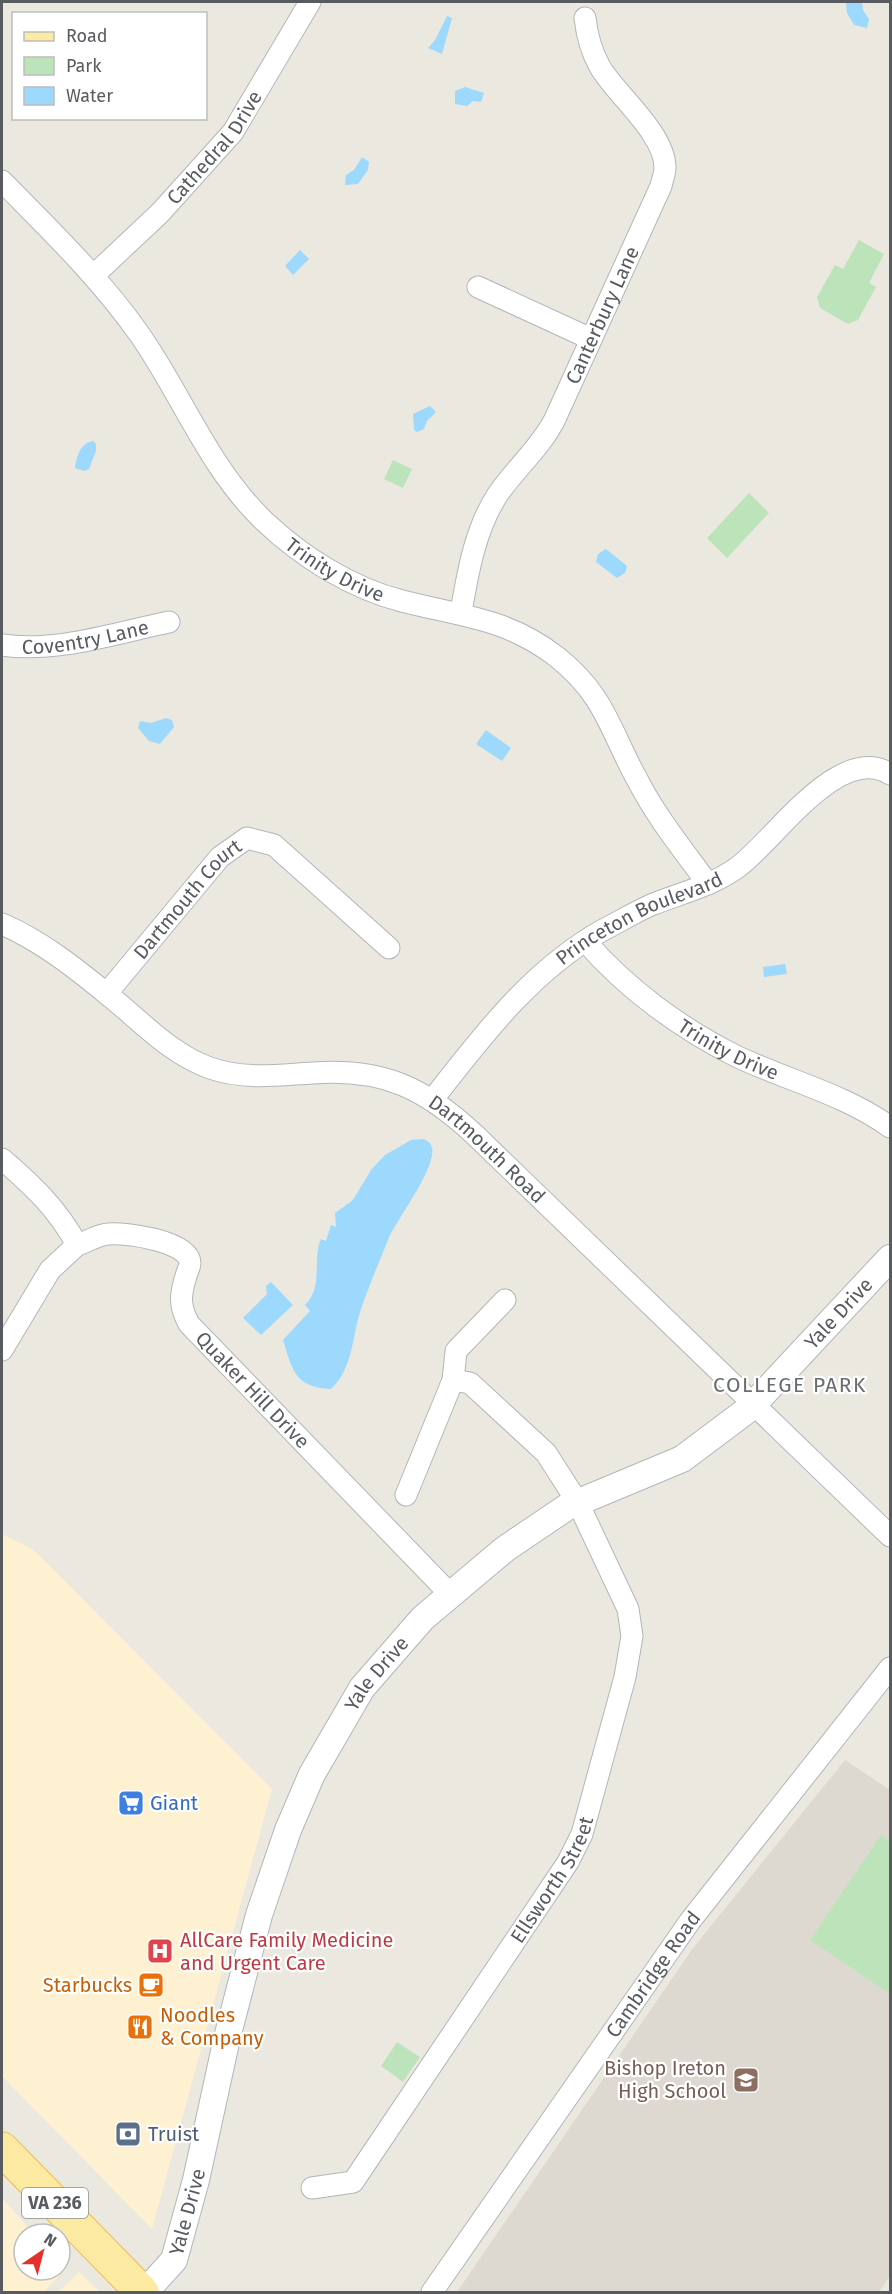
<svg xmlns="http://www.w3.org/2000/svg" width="892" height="2294" viewBox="0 0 892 2294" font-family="'Fira Sans',sans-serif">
  <rect width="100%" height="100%" fill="#ebe8df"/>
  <path fill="#fdf1d2" d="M2,1534L34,1550L272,1789L152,2229L2,2076Z
    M2,2198L34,2234H24V2270H60V2263L66,2269L43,2292H2Z
    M79,2272L100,2292H58Z"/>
  <path fill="#ddd9d0" d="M845,1760L890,1790V2276L879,2292H457L693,1948Z"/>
  <path fill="#bde3bb" d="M859,240L884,254L869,283L876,287L858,320L848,324L820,308L817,297L835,265L843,269Z
    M393,460L412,469L403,488L384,479Z
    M749,493L769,513L727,558L707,538Z
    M881,1835L890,1842V1994L810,1940Z
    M397,2042L420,2057L403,2082L381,2066Z"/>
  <path fill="#9dd8fd" d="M846,2H862L863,10L869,19L867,28L854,25L847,13Z
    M447,16L452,18L442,54L428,48L435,40Z
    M465,87L484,93L481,102L473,101L467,106L455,104V91Z
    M362,157L369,162L368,170L358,184L345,185L346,175L354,170Z
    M300,250L309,259L293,275L285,266Z
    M430,406L436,412L427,421L424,429L417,432L414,430L413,414Z
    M93,441L96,444V451L89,469L84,471L75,468C77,457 79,444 93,441Z
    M606,549L627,566L625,573L617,578L596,562L598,554Z
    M166,718L172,720L174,727L160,744L149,741L138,728L140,721L151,723Z
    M486,730L511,748L502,761L476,744Z
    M785,964L787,974L764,977L763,967Z
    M424,1139C426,1141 430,1142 431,1145C441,1163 395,1221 388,1240C379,1262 369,1286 361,1309C352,1336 353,1369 331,1389C295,1388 292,1369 283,1340L310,1311L305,1305C324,1287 312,1257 321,1239L326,1241L331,1225L336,1227L335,1213L353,1200L371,1170L385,1155L411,1140Z
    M271,1282L293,1305L261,1335L243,1318L267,1294L266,1286Z"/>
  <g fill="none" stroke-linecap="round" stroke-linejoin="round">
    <defs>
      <g id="minor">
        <path id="s1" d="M2,181C50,230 100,278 140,335C183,397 209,468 264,521C302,557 351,588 402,601C460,616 507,618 557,657C606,696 610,731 638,781C657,818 684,851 708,884"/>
        <path id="s2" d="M94,275L160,213L233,132L310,2"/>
        <path d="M478,287L591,339"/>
        <path id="s3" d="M461,612C468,572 475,529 498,494C516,468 539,449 554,421L661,186C662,180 665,174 665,168C665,133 617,96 600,67C591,51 587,36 585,18"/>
        <path id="s4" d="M2,645C57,653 115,633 169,622"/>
        <path id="s5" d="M2,924C41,941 74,967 107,994C140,1020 170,1054 210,1068C245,1080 276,1075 313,1073C383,1068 425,1088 475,1135L890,1536"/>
        <path id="s6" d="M586,942C627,989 681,1029 738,1057C789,1081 844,1094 890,1127"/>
        <path id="s7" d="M107,993L220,857L247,838L274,845L389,948"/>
        <path id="s8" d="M433,1099C482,1036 532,970 603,930C619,922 635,912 651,905C681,893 712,886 738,867C775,840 839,742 890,774"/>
        <path d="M2,1159C32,1185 58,1209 77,1245L50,1270L2,1350"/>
        <path id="s9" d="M77,1245C87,1242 97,1235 108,1234C125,1232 189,1241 190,1263C190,1267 187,1272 186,1276C180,1295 179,1306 189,1324L450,1594"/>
        <path d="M406,1495L453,1380L456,1351L505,1300"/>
        <path id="s10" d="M312,2188L353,2182L568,1862L582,1834L625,1677L632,1636L628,1609L578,1503L546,1453L470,1383L453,1380"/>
        <path id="s11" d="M432,2292L690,1921L890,1668"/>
      </g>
      <g id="tertiary">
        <path id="s12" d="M145,2292L174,2260L196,2180L227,2038L259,1915L288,1830L312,1774L362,1688L423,1618L505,1549L567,1507L682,1459L750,1408L890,1258"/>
      </g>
      <path id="primary" d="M2,2149L142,2292"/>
    </defs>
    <use href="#minor" stroke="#b2b6ba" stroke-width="23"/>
    <use href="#tertiary" stroke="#b2b6ba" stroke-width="28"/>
    <use href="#primary" stroke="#eebc55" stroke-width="35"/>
    <use href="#minor" stroke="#fff" stroke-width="21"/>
    <use href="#tertiary" stroke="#fff" stroke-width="26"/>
    <use href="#primary" stroke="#fdeaa2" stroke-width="33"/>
  </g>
  <defs>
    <symbol id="supermarket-square" viewBox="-11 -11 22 22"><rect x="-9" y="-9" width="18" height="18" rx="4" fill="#3f7fe0" stroke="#fff"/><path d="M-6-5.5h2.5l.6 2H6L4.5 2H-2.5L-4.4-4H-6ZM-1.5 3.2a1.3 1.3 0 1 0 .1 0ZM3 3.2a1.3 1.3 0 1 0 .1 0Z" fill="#fff"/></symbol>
    <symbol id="hospital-square" viewBox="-11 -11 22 22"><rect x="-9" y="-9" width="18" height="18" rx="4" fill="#e0444e" stroke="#fff"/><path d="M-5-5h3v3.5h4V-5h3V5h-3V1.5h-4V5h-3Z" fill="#fff"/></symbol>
    <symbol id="cafe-square" viewBox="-11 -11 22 22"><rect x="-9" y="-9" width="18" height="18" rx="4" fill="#e8710a" stroke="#fff"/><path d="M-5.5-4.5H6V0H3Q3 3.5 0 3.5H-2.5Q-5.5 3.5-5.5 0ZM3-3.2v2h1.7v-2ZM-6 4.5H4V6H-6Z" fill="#fff"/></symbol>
    <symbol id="restaurant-square" viewBox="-11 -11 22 22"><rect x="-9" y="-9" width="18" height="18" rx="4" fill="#e8710a" stroke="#fff"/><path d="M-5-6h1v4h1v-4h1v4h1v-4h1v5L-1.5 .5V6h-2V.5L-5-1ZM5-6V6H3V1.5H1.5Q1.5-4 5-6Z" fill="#fff"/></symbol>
    <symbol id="school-square" viewBox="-11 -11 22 22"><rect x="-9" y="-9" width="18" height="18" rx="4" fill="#8d6e63" stroke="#fff"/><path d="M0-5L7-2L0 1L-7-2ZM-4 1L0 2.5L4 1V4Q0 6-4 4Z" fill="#fff"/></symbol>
    <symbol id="bank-square" viewBox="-11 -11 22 22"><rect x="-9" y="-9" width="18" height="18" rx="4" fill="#5c6f8a" stroke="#fff"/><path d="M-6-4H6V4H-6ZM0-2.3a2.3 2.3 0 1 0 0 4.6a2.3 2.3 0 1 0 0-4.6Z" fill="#fff"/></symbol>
  </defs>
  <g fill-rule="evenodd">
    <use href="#supermarket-square" x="116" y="1788" width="30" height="30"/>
    <use href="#hospital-square" x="145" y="1936" width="30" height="30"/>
    <use href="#cafe-square" x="136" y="1970" width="30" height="30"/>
    <use href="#restaurant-square" x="125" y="2012" width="30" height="30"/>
    <use href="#school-square" x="731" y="2065" width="30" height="30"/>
    <use href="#bank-square" x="113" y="2119" width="30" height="30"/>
  </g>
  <g text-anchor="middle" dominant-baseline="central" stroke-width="4.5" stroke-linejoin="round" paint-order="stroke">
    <rect fill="#fff" stroke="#8a8d90" stroke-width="1.5" x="22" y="2188" width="66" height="30" rx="4.5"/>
    <g font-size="18" font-weight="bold" fill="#585c60">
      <text x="55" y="2203">VA 236</text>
    </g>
    <g font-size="20" fill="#585c60" stroke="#fff">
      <text stroke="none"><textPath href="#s2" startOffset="176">Cathedral Drive</textPath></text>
      <text stroke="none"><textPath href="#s3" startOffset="333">Canterbury Lane</textPath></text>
      <text stroke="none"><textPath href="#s1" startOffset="518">Trinity Drive</textPath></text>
      <text stroke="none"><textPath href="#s4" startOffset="84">Coventry Lane</textPath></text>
      <text stroke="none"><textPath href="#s7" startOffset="124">Dartmouth Court</textPath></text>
      <text stroke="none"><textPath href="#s8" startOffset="279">Princeton Boulevard</textPath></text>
      <text stroke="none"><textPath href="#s6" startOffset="180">Trinity Drive</textPath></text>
      <text stroke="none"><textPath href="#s5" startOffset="556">Dartmouth Road</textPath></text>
      <text stroke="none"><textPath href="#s12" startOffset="1263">Yale Drive</textPath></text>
      <text stroke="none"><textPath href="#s9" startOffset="280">Quaker Hill Drive</textPath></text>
      <text stroke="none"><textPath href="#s12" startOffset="669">Yale Drive</textPath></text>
      <text stroke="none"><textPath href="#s10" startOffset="404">Ellsworth Street</textPath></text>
      <text stroke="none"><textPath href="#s11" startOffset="387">Cambridge Road</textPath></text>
      <text stroke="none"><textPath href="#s12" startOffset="93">Yale Drive</textPath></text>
    </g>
    <g font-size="20" fill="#366cbe" stroke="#fff" text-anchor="start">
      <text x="150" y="1803">Giant</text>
    </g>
    <g font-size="20" fill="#be3a42" stroke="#fff" text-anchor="start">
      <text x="180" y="1940">AllCare Family Medicine<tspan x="180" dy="23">and Urgent Care</tspan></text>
    </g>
    <g font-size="20" fill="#c56008" stroke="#fff" text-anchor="end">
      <text x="132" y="1985">Starbucks</text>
      <text x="160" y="2015" text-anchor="start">Noodles<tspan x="160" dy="23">&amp; Company</tspan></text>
    </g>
    <g font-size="20" fill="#785e54" stroke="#fff" text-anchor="end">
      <text x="726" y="2068">Bishop Ireton<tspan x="726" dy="23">High School</tspan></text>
    </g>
    <g font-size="20" fill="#4e5e75" stroke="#fff" text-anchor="start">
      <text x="148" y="2134">Truist</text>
    </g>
    <g font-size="21" letter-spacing="1.5" fill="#696e72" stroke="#fff">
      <text x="790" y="1385">COLLEGE PARK</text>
    </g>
  </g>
  <rect width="892" height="2294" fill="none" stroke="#585c60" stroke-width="6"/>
  <rect x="12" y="12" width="195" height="108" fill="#ffffff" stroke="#bcbebf" stroke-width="1.5"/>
  <rect x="24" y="32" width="30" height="9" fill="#fdeaa2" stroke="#bcbebf" stroke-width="1.5"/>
  <text x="66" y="42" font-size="18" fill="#585c60">Road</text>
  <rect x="24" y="57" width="30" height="18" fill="#bde3bb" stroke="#bcbebf" stroke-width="1.5"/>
  <text x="66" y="72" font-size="18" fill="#585c60">Park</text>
  <rect x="24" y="87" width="30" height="18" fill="#9dd8fd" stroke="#bcbebf" stroke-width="1.5"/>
  <text x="66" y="102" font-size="18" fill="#585c60">Water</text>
  <g transform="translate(42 2252) rotate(35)"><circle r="28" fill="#ffffff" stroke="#bcbebf" stroke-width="1.5"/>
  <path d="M0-4.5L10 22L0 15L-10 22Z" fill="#e5312b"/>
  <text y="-9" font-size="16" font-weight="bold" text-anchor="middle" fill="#585c60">N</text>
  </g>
</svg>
